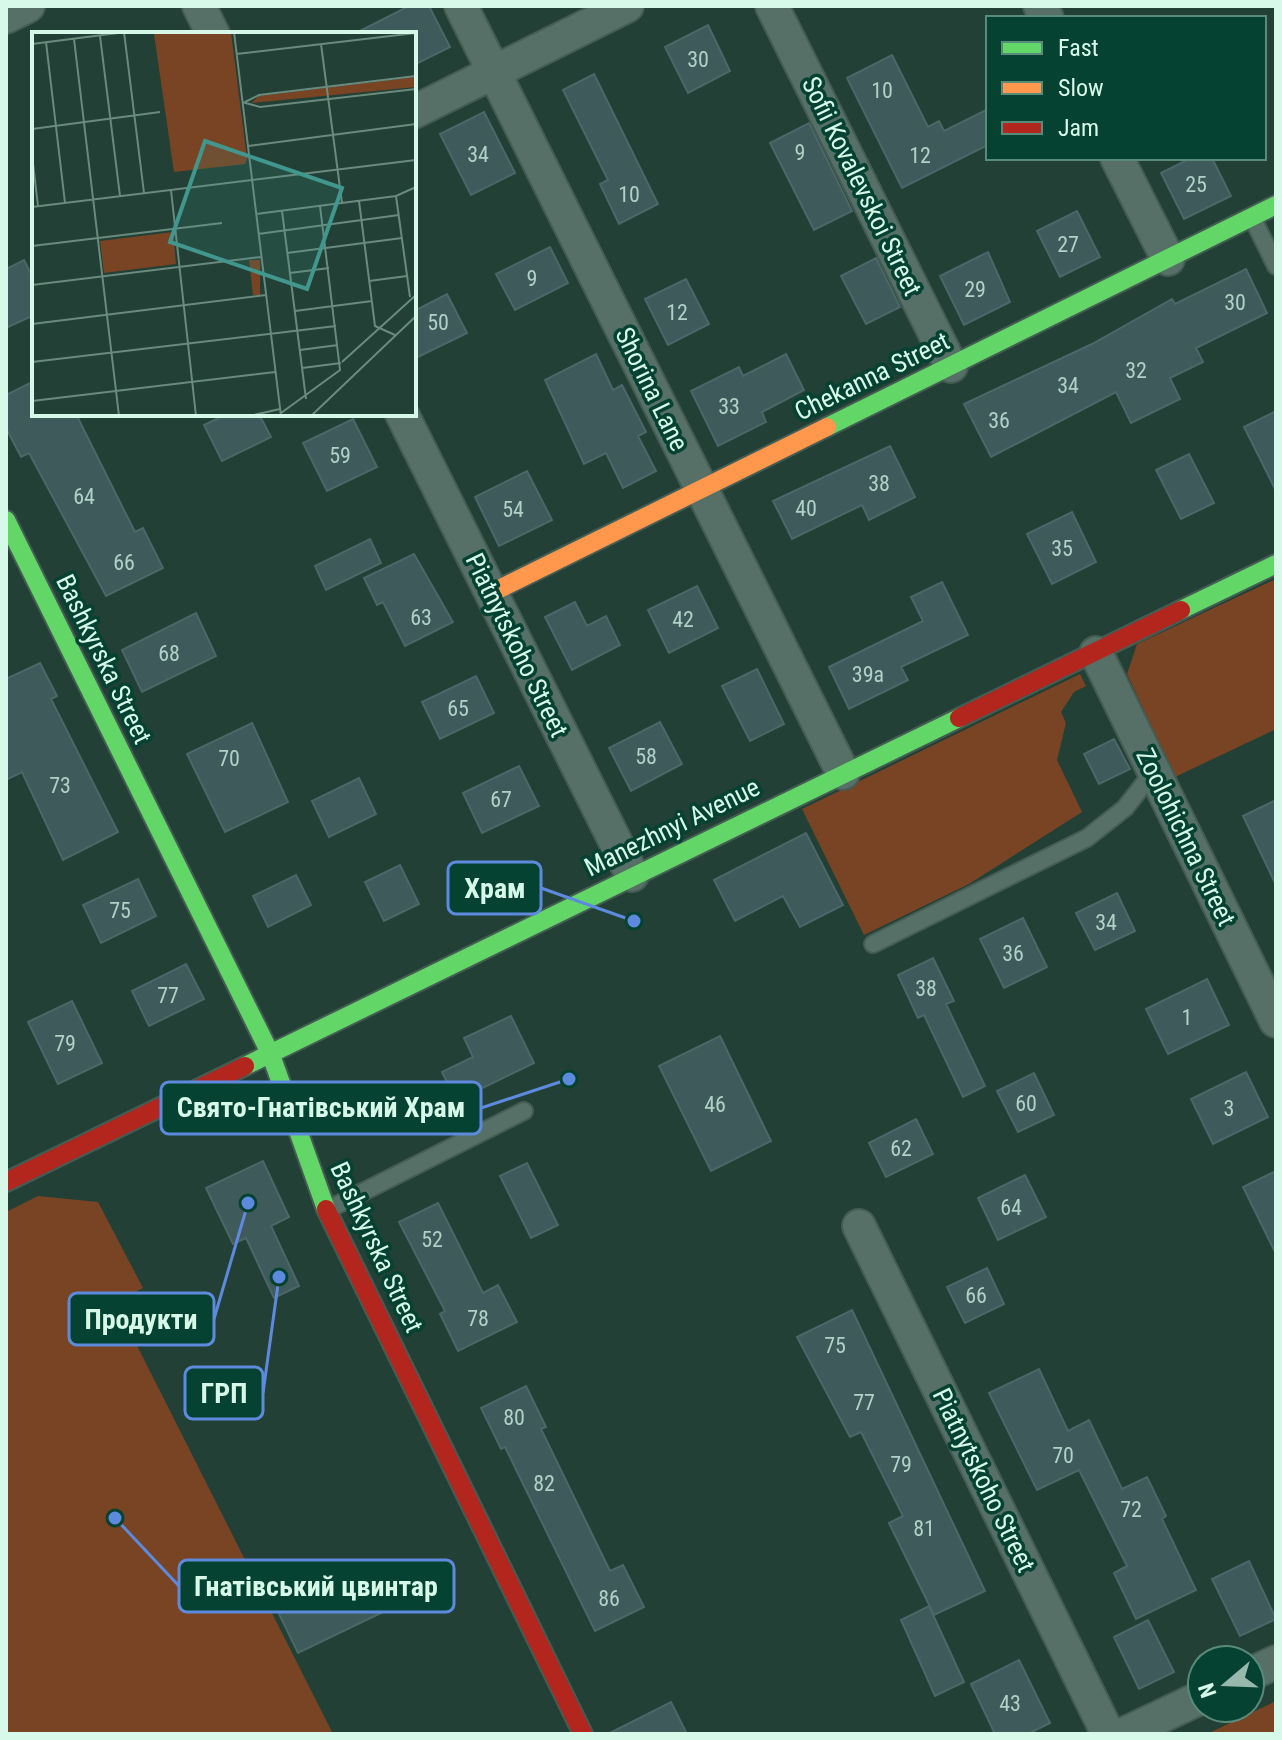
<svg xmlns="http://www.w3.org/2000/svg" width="1282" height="1740" viewBox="0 0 1282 1740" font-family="'Roboto Condensed',sans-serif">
  <rect width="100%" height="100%" fill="#224036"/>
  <path fill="#784423" d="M1276,579V729L1175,777L1127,674L1137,644Z
    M1080,674L1086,686L1074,692L1061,712L1066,723L1057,760L1082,812L969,884L864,935L802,809Z
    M38,1196L98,1202L143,1288L115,1302L333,1734H6V1212Z
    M1276,1701V1734H1207Z"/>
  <path fill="#3f5a5b" stroke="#4b6767" stroke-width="2" d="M409,6H429L450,47L414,65V34H354Z
    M708,25L730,71L688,93L665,47Z
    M892,55L928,127L939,121L944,131L988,109V145L902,188L847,78Z
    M594,74L658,204L619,224L600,184L608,180L563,90Z
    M484,112L515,173L471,195L440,134Z
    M809,123L852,211L814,230L770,143Z
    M1191,158H1212L1231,196L1184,219L1161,173Z
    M1077,211L1100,257L1060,277L1037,231Z
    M550,247L568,283L515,310L496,274Z
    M988,252L1010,302L964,325L940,276Z
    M876,258L900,307L866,324L841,276Z
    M24,260L34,280V315L6,328V269Z
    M1246,269L1267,313L1196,348L1203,362L1170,378L1180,399L1131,423L1116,392L991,457L964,404L1092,344L1172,299L1175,304Z
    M686,279L709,324L668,345L645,299Z
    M447,294L467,333L414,359V311Z
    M596,354L613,390L622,385L646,432L638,436L656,471L623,488L606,453L584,464L545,380Z
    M786,354L804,390L762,412L766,422L718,446L691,391L739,367L743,376Z
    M34,381V414H76L135,532L143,528L163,568L106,596L29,453L21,457L6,428V395Z
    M1276,411V491L1244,427Z
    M227,414H259L271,437L222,461L204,425Z
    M353,419L377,467L327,491L303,443Z
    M890,446L915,497L869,520L862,505L792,539L773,501Z
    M1189,454L1214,503L1181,519L1156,470Z
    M527,471L552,520L499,546L475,497Z
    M1072,512L1096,562L1052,584L1027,534Z
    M370,539L381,563L326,590L315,566Z
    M414,554L453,622L405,646L383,602L377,605L364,578Z
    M942,582L968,635L901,667L908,680L849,709L829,667L923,621L911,597Z
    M697,586L718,628L669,653L648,610Z
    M575,602L587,626L606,616L620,645L572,670L545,617Z
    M196,613L216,656L142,692L122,650Z
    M40,663L57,696L51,699L118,832L63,860L22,772L6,780V679Z
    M757,669L784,724L750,741L722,686Z
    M476,676L494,713L440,739L422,702Z
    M660,722L682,764L631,791L609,748Z
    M252,723L288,802L225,832L187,754Z
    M1114,739L1130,769L1099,784L1084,754Z
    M519,766L539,806L482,833L463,793Z
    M359,778L376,814L329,837L312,801Z
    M1276,800V885L1243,816Z
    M806,833L843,905L800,927L783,896L735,921L714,880Z
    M400,865L419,904L384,921L365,882Z
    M296,875L311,905L268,927L253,896Z
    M138,879L156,916L101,943L83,905Z
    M1117,893L1135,931L1095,950L1076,913Z
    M1023,918L1047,967L1004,988L980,939Z
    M933,958L954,1001L946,1004L985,1086L963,1097L924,1015L918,1018L898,975Z
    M186,964L204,999L149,1026L132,991Z
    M1207,979L1229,1025L1168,1054L1146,1009Z
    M72,1001L102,1063L58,1084L28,1022Z
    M511,1016L534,1063L456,1101L442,1072L473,1057L464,1038Z
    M720,1036L771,1141L711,1171L659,1066Z
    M1246,1072L1268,1117L1213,1144L1191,1099Z
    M1034,1073L1054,1115L1018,1132L997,1091Z
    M916,1119L933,1154L886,1177L869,1143Z
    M263,1161L289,1217L271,1226L299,1286L274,1298L246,1238L233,1244L206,1188Z
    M527,1163L558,1225L531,1238L500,1176Z
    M1276,1171V1254L1243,1187Z
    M1025,1175L1046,1217L998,1240L978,1198Z
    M438,1203L483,1293L498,1285L517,1322L458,1351L440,1314L445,1311L399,1222Z
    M987,1268L1004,1304L965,1323L947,1287Z
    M852,1310L985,1591L934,1615L889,1523L903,1516L861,1432L850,1437L797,1337Z
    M1039,1369L1068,1431L1089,1420L1122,1489L1147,1477L1166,1516L1162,1519L1196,1590L1136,1619L1114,1573L1127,1566L1079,1470L1037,1490L989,1393Z
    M526,1386L546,1427L541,1429L610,1571L623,1565L644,1607L595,1631L505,1447L501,1449L481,1408Z
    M1249,1561L1276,1619L1240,1636L1212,1579Z
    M364,1574L383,1612L298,1653L279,1614Z
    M929,1606L964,1682L935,1696L901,1620Z
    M1148,1620L1174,1672L1139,1689L1114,1637Z
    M1019,1660L1050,1723L1028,1734H995L971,1684Z
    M671,1702L687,1734H608Z"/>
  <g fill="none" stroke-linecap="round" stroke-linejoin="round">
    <defs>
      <path id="lane" d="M1252,217L1276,266
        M873,944L1087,838L1125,808L1154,771
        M329,1209L524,1111"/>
      <path id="street" d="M199,6L213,34
        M461,6L843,773
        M772,6L951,366
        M1040,6L1047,18
        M6,17L28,6
        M414,112L627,6
        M1117,158L1168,259
        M402,414L632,875
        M1096,653L1276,1021
        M859,1226L1108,1734
        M1250,1674L1276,1662
        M1124,1734L1202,1697"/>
      <path id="fast" d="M827,427L1276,205
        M6,520L271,1055L326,1209
        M1181,610L1276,564
        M245,1066L959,718"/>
      <path id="slow" d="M491,593L827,427"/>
      <path id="jam" d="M959,718L1181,610
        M6,1182L245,1066
        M326,1209L583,1734"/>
    </defs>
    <use href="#lane" stroke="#445c53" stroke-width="20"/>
    <use href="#street" stroke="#445c53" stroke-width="36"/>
    <use href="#fast" stroke="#445c53" stroke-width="22"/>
    <use href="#slow" stroke="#445c53" stroke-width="22"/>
    <use href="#jam" stroke="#445c53" stroke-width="22"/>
    <use href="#lane" stroke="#577067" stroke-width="16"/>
    <use href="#street" stroke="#577067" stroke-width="32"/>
    <use href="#fast" stroke="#63d668" stroke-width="18"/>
    <use href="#slow" stroke="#ff974d" stroke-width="18"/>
    <use href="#jam" stroke="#b3261e" stroke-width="18"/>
  </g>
  <g text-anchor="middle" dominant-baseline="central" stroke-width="7" stroke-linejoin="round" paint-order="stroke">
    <g font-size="22" fill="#b0d1c6">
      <text x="698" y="59">30</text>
      <text x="882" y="90">10</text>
      <text x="800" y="152">9</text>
      <text x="478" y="154">34</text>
      <text x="920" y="155">12</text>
      <text x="1196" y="184">25</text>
      <text x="629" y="194">10</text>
      <text x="1068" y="244">27</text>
      <text x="532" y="278">9</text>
      <text x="975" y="289">29</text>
      <text x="1235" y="302">30</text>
      <text x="677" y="312">12</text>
      <text x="438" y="322">50</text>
      <text x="1136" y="370">32</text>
      <text x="1068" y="385">34</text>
      <text x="729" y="406">33</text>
      <text x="999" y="420">36</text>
      <text x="340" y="455">59</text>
      <text x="879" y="483">38</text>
      <text x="84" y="496">64</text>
      <text x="806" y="508">40</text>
      <text x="513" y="509">54</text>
      <text x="1062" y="548">35</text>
      <text x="124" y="562">66</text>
      <text x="421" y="617">63</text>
      <text x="683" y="619">42</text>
      <text x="169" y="653">68</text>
      <text x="868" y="674">39а</text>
      <text x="458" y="708">65</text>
      <text x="646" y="756">58</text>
      <text x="229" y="758">70</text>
      <text x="60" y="785">73</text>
      <text x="501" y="799">67</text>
      <text x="120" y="910">75</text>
      <text x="1106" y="922">34</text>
      <text x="1013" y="953">36</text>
      <text x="926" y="988">38</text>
      <text x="168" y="995">77</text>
      <text x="1187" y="1017">1</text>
      <text x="65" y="1043">79</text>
      <text x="1026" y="1103">60</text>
      <text x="715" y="1104">46</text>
      <text x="1229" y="1108">3</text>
      <text x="901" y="1148">62</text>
      <text x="1011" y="1207">64</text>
      <text x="432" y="1239">52</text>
      <text x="976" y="1295">66</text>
      <text x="478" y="1318">78</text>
      <text x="835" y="1345">75</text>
      <text x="864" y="1402">77</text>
      <text x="514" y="1417">80</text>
      <text x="1063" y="1455">70</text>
      <text x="901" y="1464">79</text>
      <text x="544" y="1483">82</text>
      <text x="1131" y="1509">72</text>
      <text x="924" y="1528">81</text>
      <text x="609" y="1598">86</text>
      <text x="1010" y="1703">43</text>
    </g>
    <g font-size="26" fill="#d6f9ea" stroke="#064231">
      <text transform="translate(862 186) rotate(64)">Sofii Kovalevskoi Street</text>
      <text transform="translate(872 376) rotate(-26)">Chekanna Street</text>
      <text transform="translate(652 389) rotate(64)">Shorina Lane</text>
      <text transform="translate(517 645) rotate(64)">Piatnytskoho Street</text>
      <text transform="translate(104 659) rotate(64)">Bashkyrska Street</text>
      <text transform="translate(672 827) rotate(-26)">Manezhnyi Avenue</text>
      <text transform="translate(1186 837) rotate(64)">Zoolohichna Street</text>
      <text transform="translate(377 1247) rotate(65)">Bashkyrska Street</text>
      <text transform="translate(984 1480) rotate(64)">Piatnytskoho Street</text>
    </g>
  </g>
  <g transform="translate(32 32)">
    <rect width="384" height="384" fill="#224036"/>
    <path d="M199,0L215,127L213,132L142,140L122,2ZM384,45V55L219,71L227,64ZM141,200L144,232L72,241L68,209ZM217,228H228V263H221Z" fill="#784423"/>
    <path fill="none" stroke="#6a8a7e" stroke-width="2" d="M92,0L112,161M202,0L249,384M68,4L88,164M42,7L87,384M14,10L33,171M0,12L94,0M289,12L310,171M204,22L384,1M210,70L228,75L384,57M213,70L227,63L384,44M0,97L128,80M216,114L384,92M0,123L6,174M139,158L164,384M364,164L378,265M327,169L343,294L363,303M0,175L384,128M250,179L274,367M224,182L364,164L384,155M226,202L367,183M0,214L190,191M255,221L370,206M258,241L297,236M337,249L375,244M0,253L229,225M263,279L340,269M0,292L234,263M268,318L306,313M0,330L304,294M310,330L384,263M270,336L309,331M0,369L243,340M249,381L308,338L288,174M217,384L248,377M279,384L384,284"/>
    <path fill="#41978d" fill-opacity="0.15" stroke="#41978d" stroke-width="4" d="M173,109L310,156L275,257L138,210Z"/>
    <rect width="384" height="384" fill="none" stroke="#d6f9ea" stroke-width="4"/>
  </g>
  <path fill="none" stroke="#5e8ade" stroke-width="3" d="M634 921L541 888M569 1079L481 1108M248 1203L214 1319M279 1277L263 1393M115 1518L179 1586"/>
  <g fill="#5e8ade" stroke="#064231" stroke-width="3">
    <circle cx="634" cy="921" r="8"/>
    <circle cx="569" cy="1079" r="8"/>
    <circle cx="248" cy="1203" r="8"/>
    <circle cx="279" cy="1277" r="8"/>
    <circle cx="115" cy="1518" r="8"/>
  </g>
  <g fill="#064231" stroke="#5e8ade" stroke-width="3">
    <rect x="448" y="862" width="93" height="52" rx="8"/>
    <rect x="161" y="1082" width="320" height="52" rx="8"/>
    <rect x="69" y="1293" width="145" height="52" rx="8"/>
    <rect x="185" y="1367" width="78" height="52" rx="8"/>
    <rect x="179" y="1560" width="275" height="52" rx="8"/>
  </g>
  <g font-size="28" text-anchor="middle" font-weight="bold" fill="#d6f9ea">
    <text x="495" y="898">Храм</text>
    <text x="321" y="1117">Свято-Гнатівський Храм</text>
    <text x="141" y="1329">Продукти</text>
    <text x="224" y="1403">ГРП</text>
    <text x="316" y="1596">Гнатівський цвинтар</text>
  </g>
  <rect width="1282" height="1740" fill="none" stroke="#d6f9ea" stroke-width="16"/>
  <rect x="986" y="16" width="280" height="144" fill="#064231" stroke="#598b7b" stroke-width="2"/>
  <rect x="1002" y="42" width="40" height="12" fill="#63d668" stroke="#598b7b" stroke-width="2"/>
  <text x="1058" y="56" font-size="24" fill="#d6f9ea">Fast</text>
  <rect x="1002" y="82" width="40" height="12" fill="#ff974d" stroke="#598b7b" stroke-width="2"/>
  <text x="1058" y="96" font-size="24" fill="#d6f9ea">Slow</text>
  <rect x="1002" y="122" width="40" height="12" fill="#b3261e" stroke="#598b7b" stroke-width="2"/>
  <text x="1058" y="136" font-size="24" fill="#d6f9ea">Jam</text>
  <g transform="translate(1226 1684) rotate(251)"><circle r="38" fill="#064231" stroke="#598b7b" stroke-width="2"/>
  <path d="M0-6L14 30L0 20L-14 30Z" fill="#97b8ab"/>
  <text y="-12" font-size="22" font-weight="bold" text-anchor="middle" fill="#d6f9ea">N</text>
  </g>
</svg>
